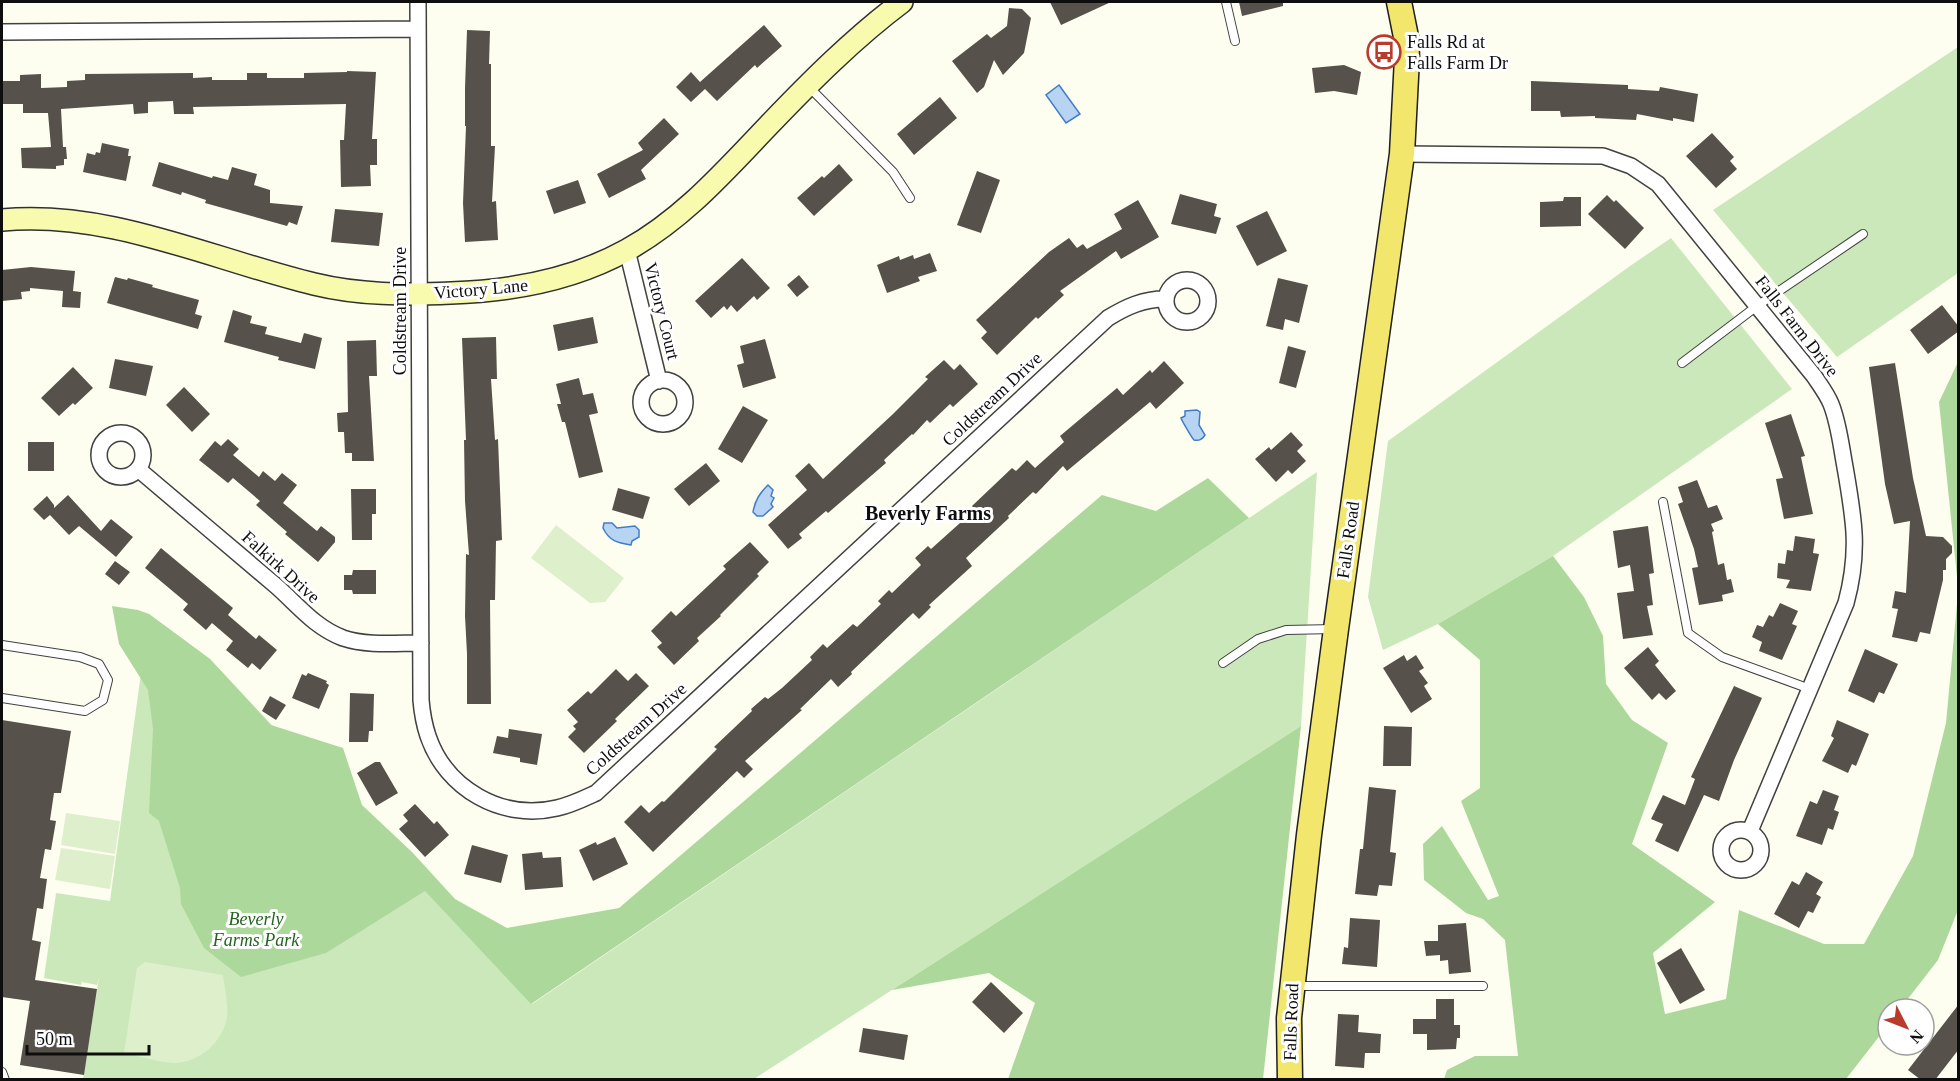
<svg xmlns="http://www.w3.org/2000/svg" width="1960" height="1081" viewBox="0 0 1960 1081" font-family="Georgia,serif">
  <rect width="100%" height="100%" fill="#fefef0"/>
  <path fill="#cbe8bb" d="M1958,47V273L1837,357L1713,210Z
    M1671,238L1792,389L1553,556L1438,624L1383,650L1368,597L1388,441L1630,266Z
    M1317,472L1301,726L754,1079H83L99,977L97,985L82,982L81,985L44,978L56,893L110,901L149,614L210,659L532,1004Z"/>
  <path fill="#add89b" d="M1958,362V586L1939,402Z
    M1208,478L1249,518L531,1004L425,891L326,953L241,977L204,948L181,904L180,888L159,821L149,813L153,729L148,690L119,644L112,606L138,610L149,614L210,659L271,725L343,748L362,805L412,852L455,899L507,928L619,908L1102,495L1156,511Z
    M1553,556L1584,597L1603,636L1606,684L1632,720L1668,743L1632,844L1715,902L1653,953L1665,1014L1726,999L1739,910L1824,944H1864L1913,856L1946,723L1958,593V910L1938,960L1900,1009H1888V1025L1846,1079H1444L1447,1070L1475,1056H1518L1505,940L1483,919L1466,913L1424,880L1423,844L1442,826L1488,900L1499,896L1461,801L1480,788V660L1438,624Z
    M1301,726L1263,1079H1008L1035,1003L989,973L892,990Z"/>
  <path fill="#deefcc" d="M556,525L624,578L605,602L590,603L531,558Z
    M66,813L120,821L115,854L61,845Z
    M61,848L115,856L110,889L55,880Z
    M145,962L223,975C225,988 228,1004 227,1017C223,1042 199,1063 174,1063C157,1062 140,1056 124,1053L137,968Z"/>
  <path fill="#b7d4f3" stroke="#417dc7" stroke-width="1.5" d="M1059,85L1080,114L1066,123L1046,95Z
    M1197,410L1200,412L1199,425L1205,435C1202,440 1199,441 1194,440C1192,438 1182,421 1181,418L1185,416V411Z
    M768,485L773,490L771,496L774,498L771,504L773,507L763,516H757L753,512C755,500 760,493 768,485Z
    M604,523H612L617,528L635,526L639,530V537L632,541L631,545C618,543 609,541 603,528Z"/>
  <path fill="#56514b" d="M1050,2H1111L1061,25Z
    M1239,2H1283V6L1242,16Z
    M1009,8L1022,9L1031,18L1024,53L1003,75L994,60L984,87L977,93L952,61L987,34L991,38L1007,26Z
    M764,25L782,46L757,68L755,65L717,101L705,89L691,102L676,87L691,72L700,82Z
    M467,30L490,31L489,64H491V146H495L492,202L496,201L498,240L465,242L463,203L466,126H465V88Z
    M1344,65L1361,72L1357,95L1334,91L1315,93L1312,68Z
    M347,71L376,72L372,139H377V165H370L371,186L341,187L340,140H344L346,104L193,107L194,114H174L173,101L148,102V113L134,114L133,104L61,109L63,147H66L67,159H64V165L56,166V169L22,168L21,148L51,147L48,113H23V104H2V81H20V75L41,74V88L67,87V81L85,80V74L193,73V78L212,77V80H247V73H267V78H304V73L347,72Z
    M1531,81L1628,85V89L1659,91L1660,87L1698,94L1694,122L1673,118V121L1637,114L1636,120L1595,118V116L1561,117L1560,111H1531Z
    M940,97L957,118L914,155L897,134Z
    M664,118L679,134L641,170L646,179L609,198L597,174L643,150L638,143Z
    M1712,133L1734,157L1730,161L1737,169L1716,188L1686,156Z
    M102,143L129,149L128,156H131L126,181L83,172L87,153L95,155L96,152L100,153Z
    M159,162L212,178L213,176L228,180L232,167L257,174L254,185L270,190V203L303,206L297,225L289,222L287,226L205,203L206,200L182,192L181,195L152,186Z
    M839,164L853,180L814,216L797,198L822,176L824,178Z
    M977,171L1000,180L981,233L957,225Z
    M578,180L586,203L554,214L546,191Z
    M1180,194L1217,204L1214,216L1221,218L1216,234L1171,224Z
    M1607,195L1614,202L1616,200L1644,228L1625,249L1588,214Z
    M1564,197H1581V226L1540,227V202L1563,201Z
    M1138,200L1159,237L1121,259L1116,251L1060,291L1064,295L1038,319L1036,317L997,355L981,338L987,332L976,320L1049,252L1069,238L1077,248L1083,244L1087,249L1122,229L1114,214Z
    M335,209L383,213L379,246L331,242Z
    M1267,211L1287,251L1257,266L1236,226Z
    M930,253L937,271L918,277L920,281L887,293L877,265L899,256L900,260L913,255L914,259Z
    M742,258L770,288L757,300L754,296L737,312L731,305L727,310L724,306L711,318L695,301Z
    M31,267L75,271L73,291L81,292L80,308L62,307L63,291L30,288V291L21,292L22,299L2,301V270Z
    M799,275L809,287L797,297L787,285Z
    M115,277L127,280L128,278L153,285L152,287L199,300L195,314L202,316L198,329L107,303Z
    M1278,278L1308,285L1299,323L1285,319L1283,330L1266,326Z
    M1942,305L1959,327V331L1928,354L1910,330Z
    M233,310L252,316L250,323L267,327L265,334L301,343L304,333L322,338L315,369L278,360L279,357L224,342Z
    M593,317L598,343L558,351L553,325Z
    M496,337L497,379H491L495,440L498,439L502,540L496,541L495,600H490L491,704H467V654L465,616L466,554L469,555L465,501L464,440H466L462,338Z
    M765,339L776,378L743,388L737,365L744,363L740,346Z
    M376,340L377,376H369L374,461H352V453H345L344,432H338L337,413L348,412L347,341Z
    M1288,346L1306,351L1296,388L1279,383Z
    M115,359L153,366L146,396L109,388Z
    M944,360L954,370L960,364L978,384L953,407L950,404L930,423L927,420L913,435L912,434L884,460L886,463L828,513L826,511L799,534L802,538L788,549L768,525L807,490L795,476L809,463L823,479L893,414L928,379L925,377Z
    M1164,361L1184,383L1156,409L1150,402L1067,471L1063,466L1036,494L1033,492L1008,516L1009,518L966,558L972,566L929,605L931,607L919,619L913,613L851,672L852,674L838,687L831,679L800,709L802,710L745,761L753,769L744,778L737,771L653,852L624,822L641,805L649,813L662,801L664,802L717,749L714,747L752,711L751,709L765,697L768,699L782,688L812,660L810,657L823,644L827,648L853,624L857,627L881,604L878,601L889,590L892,593L921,565L915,558L928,546L931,549L960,523L974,509L972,506L1012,468L1016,471L1027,460L1035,468L1064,442L1060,436L1117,388L1123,395L1150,370L1152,373Z
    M1895,363L1913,478L1926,536L1943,537L1952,546V553L1946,559V570H1943V580L1930,634L1920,632L1917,642L1892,637L1898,609L1892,608L1895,591L1906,593L1910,521L1894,524L1885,484L1869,367Z
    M73,367L93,388L75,405L73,403L59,416L41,398Z
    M579,378L583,395L593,393L598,413L589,415L603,472L579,478L565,422H562L557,404H561L556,384Z
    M184,387L210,414L192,432L166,405Z
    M743,406L768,420L742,463L718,449Z
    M1791,414L1805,456L1801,457L1813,514L1784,519L1776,479L1783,478L1765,423Z
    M1291,432L1303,445L1297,451L1306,461L1292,474L1288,470L1276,482L1255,459L1269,447L1271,450Z
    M228,439L239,449L233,455L259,477L263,471L275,481L282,473L297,485L283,503L317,531L321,526L335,537V542L318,562L285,534L287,532L256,505L260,501L233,478L228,483L199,460L215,441L221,446Z
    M28,442H54V471H28Z
    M706,463L720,481L689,506L674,489Z
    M1697,480L1708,508L1717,505L1723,519L1711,524L1714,531L1712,532L1718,565L1724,563L1727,580L1731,579L1734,592L1722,595L1723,601L1699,605L1692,568L1698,567L1694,549L1678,504L1683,502L1678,487Z
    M618,488L650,497L643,519L612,510Z
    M351,489H376V514H372V540H352Z
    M68,495L101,531L111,519L133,537L116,557L79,526L69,535L50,515L44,520L33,509L47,496L54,505V508Z
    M1648,526L1654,573L1649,574L1653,605L1647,606L1653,635L1623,639L1617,593L1634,591L1630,565L1618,568L1613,531Z
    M1795,536L1815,539L1813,553L1819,554L1811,591L1786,588L1790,580L1777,578L1778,563L1785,564L1787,550L1793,551Z
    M750,542L769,562L757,574L759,576L720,615L721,616L697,638L699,641L674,665L657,647L662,643L651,631L671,611L676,616L726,569L723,566Z
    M161,548L233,608L228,615L256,639L259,635L277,650L260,670L252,663L248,668L226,650L233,641L212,623L206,630L183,610L188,604L145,568Z
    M115,561L130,572L119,585L105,574Z
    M353,570H376V594H353L352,590H344V575H352Z
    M1780,603L1798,611L1792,624L1797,626L1782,660L1759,651L1762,642L1752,637L1757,625L1763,627L1769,615L1773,617Z
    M1648,647L1659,661L1655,665L1676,691L1666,700L1659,693L1652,700L1624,668Z
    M1865,649L1898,664L1884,694L1879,692L1874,703L1848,691Z
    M1404,655L1407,661L1416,655L1424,668L1419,671L1428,683L1424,686L1432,699L1411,713L1383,668Z
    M616,669L628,681L636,673L649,686L615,719L617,721L584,753L568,737L576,729L573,726L578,722L567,710L588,691L591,694Z
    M308,673L327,681L326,683L329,685L319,709L292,698L302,674L306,676Z
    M1734,686L1762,698L1734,760L1719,801L1704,795L1678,852L1655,841L1663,824L1651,819L1663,795L1685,805L1695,779L1691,777Z
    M350,693L374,694L373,731H369L368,742H349Z
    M270,696L286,705L276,720L262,711Z
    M2,720L71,731L61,793H54L50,820L56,821L51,850L45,849L40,878L47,879L43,909L37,908L32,940L41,942L35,980L97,989L84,1075L20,1065L30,1001L2,997Z
    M1837,720L1869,734L1856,766L1852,764L1848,773L1822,761L1834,738L1831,736Z
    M1384,726L1412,727L1411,766H1383Z
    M509,729L542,734L537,765L520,762V758L493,753L497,736L508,738Z
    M375,762H380L398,793L376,806L357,773Z
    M1369,787L1396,790L1390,852L1396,853L1392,886L1379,885L1377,896L1355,894L1360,849H1363Z
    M1823,790L1839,796L1834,810L1839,812L1833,830L1828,828L1822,845L1796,836L1810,801L1817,804Z
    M415,804L434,824L437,821L449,835L425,857L399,829L408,821L403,815Z
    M615,837L628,864L593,881L579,850L596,842L597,845Z
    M472,845L508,855L501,883L464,874Z
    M542,852L543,858L561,857L563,887L525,890L522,854Z
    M1806,872L1823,882L1816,894L1821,897L1813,913L1808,911L1799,928L1774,914L1792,881L1799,885Z
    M1350,918L1380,920L1377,967L1342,964L1344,947L1348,948Z
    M1466,923L1471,972L1449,974L1448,960L1440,961V955L1426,956L1424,941H1438V925Z
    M1681,948L1705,990L1680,1004L1657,963Z
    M991,982L1023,1013L1004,1033L972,1002Z
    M1436,999H1454V1025H1460V1038H1457L1456,1049L1427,1050V1034H1413V1019H1436Z
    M1959,1004V1049L1935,1080H1921L1908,1070Z
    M1338,1014L1359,1015L1358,1032L1381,1034L1380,1053H1365L1364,1068L1335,1066Z
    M863,1028L908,1035L904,1060L859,1052Z"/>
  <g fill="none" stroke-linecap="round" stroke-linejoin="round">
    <defs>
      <path id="lane" d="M1226,2L1235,41
        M809,87L893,172L910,198
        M1682,363L1757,306L1863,234
        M1663,502L1688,633L1722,657L1810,689
        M2,645L80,657L99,664L108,680L103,700L85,711L2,698
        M1223,663L1258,639L1286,630L1334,629
        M1296,986H1483
        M2,1072L5,1080"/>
      <path id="street" d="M418,2L421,700C422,712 424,724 428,736C446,789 502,821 557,808C571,805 583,799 596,793L1108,318C1126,307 1143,299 1165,299
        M2,32L418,29
        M1402,154L1603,156L1631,166L1658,184L1814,376C1820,385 1827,394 1831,404C1839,424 1841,446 1845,467C1854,519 1860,551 1846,603L1750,831
        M627,250L659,381
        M1166 301a21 21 0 1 1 42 0a21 21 0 1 1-42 0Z
        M641 402a22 22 0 1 1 44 0a22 22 0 1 1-44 0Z
        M99 455a22 22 0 1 1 44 0a22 22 0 1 1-44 0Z
        M138,469C184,508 229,546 275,585C297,604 314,627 343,638C367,646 395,643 421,643
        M1721 850a20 20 0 1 1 40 0a20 20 0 1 1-40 0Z"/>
      <path id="secondary" d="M2,220C110,210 210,259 314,284C359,295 405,295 451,293C512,291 573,280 627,250C683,219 724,172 768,126C810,82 854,38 902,2"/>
      <path id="primary" d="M1290,1080L1289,1018L1309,835L1336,629L1402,154L1407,58L1406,37L1399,2"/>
    </defs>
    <use href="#lane" stroke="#414141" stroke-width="10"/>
    <use href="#street" stroke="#414141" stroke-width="18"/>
    <use href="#secondary" stroke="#303030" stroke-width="24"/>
    <use href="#primary" stroke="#1f1f1f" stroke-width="27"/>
    <use href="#lane" stroke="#fff" stroke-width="8"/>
    <use href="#street" stroke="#fff" stroke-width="15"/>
    <use href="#secondary" stroke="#f8fbae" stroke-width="21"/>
    <use href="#primary" stroke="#f2e66c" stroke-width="24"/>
  </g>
  <defs>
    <symbol id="bus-ring" viewBox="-11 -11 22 22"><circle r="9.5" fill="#fff" stroke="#b83b2c" stroke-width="1.5"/><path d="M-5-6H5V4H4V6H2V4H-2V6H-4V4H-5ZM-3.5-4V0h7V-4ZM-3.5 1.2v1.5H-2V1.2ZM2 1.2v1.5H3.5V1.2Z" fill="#b83b2c"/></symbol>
  </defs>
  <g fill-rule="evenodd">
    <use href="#bus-ring" x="1365" y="33" width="38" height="38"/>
  </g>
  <g text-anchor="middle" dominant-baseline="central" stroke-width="6" stroke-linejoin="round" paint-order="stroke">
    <g font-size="18" fill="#0e0e0e" stroke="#fff" text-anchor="start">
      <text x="1407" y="42">Falls Rd at<tspan x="1407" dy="21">Falls Farm Dr</tspan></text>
    </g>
    <g font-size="18" fill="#0e0e0e" stroke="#fff">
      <text transform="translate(481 289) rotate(-5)">Victory Lane</text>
      <text transform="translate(400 311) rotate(-90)">Coldstream Drive</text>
      <text transform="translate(662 311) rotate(76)">Victory Court</text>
      <text transform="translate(1797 326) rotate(52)">Falls Farm Drive</text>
      <text transform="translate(992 399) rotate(-43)">Coldstream Drive</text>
      <text transform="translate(1348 540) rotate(-82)">Falls Road</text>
      <text transform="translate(281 567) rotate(42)">Falkirk Drive</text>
      <text transform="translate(636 729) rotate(-42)">Coldstream Drive</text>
      <text transform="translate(1291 1022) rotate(-88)">Falls Road</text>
    </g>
    <g font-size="18" font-style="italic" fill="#256321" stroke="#fff">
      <text x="256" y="919">Beverly<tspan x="256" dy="21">Farms Park</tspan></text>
    </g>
    <g font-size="20" font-weight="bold" fill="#0e0e0e" stroke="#fff">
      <text x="928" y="513">Beverly Farms</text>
    </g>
  </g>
  <rect width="1960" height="1081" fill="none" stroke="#0e0e0e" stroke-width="6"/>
  <g transform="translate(1906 1027) rotate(132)"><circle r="28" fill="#ffffff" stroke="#9f9f9f" stroke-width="1.5"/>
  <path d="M0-4.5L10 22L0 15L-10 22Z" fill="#b83b2c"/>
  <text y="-9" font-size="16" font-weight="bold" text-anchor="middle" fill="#0e0e0e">N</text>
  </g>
  <path d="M27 1045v9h122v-9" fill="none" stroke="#0e0e0e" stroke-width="3"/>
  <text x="36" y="1045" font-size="18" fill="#0e0e0e" stroke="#ffffff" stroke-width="4.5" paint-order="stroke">50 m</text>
</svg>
